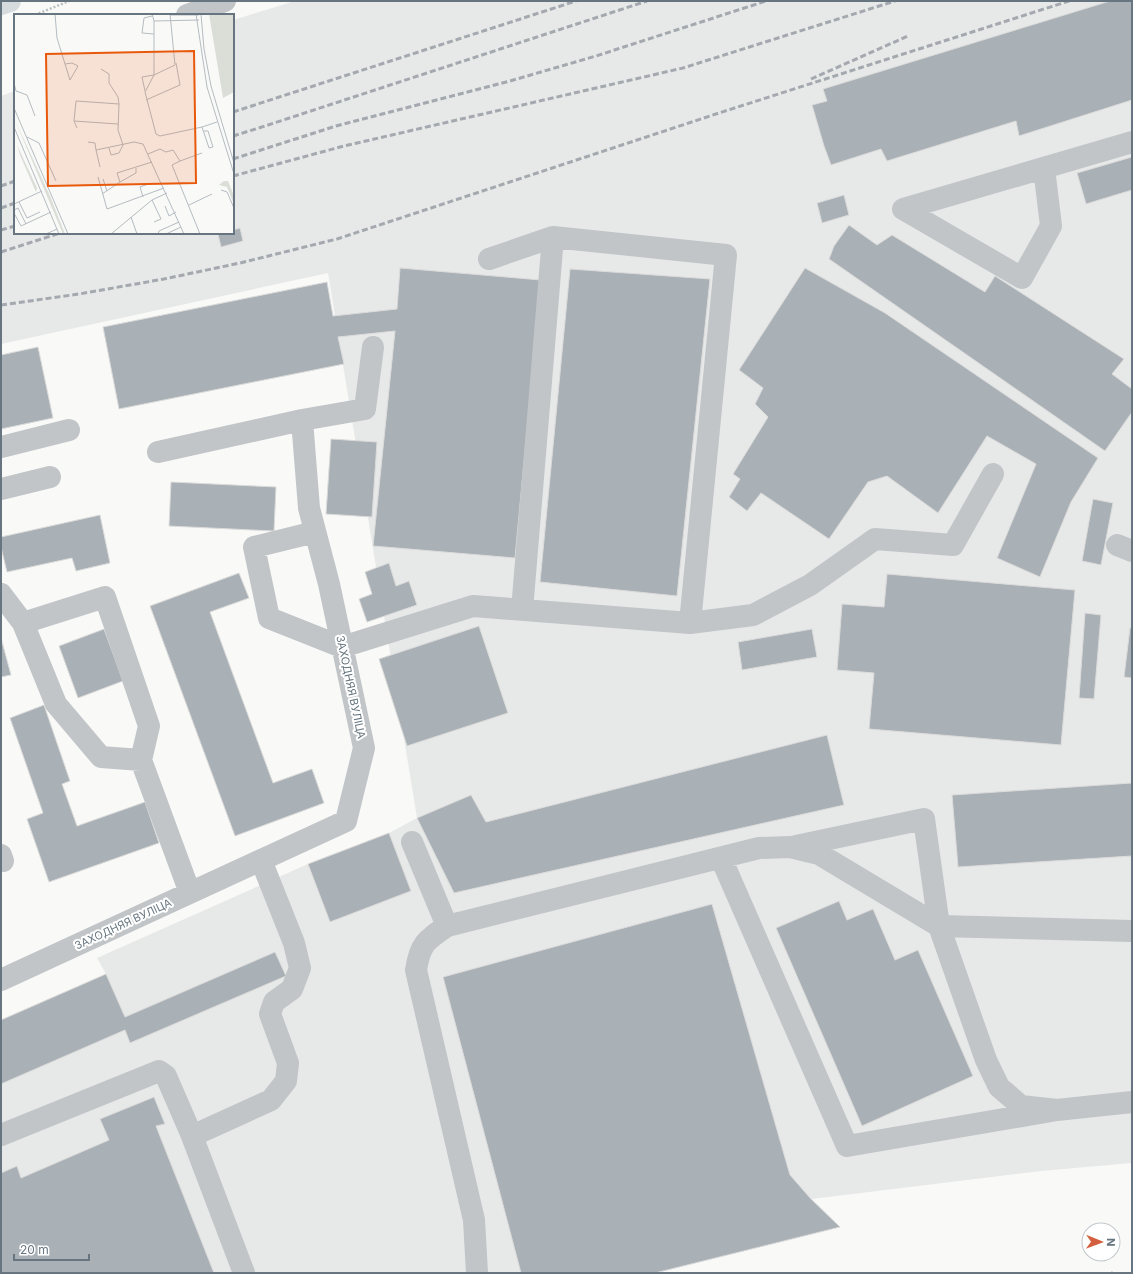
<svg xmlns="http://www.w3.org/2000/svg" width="1133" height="1274" viewBox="0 0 1133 1274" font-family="Inter,sans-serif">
  <rect width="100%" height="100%" fill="#f9f9f8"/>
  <path fill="#e7e8e8" d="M295,1H1132V1163L1041,1171L812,1199L840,1227L655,1273H1V1020L106,974L97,958L308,864L389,833L417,818L328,273L1,344V96L15,91V233H233V20Z"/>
  <path fill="#a9b0b6" stroke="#dbdbda" d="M1110,1H1132V100L1019,136L1016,121L887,161L881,149L831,165L824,146L812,105L827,101L823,89Z
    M1132,157V190L1086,204L1077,173Z
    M844,195L849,215L822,223L817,203Z
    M849,225L877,245L892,235L985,292L995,276L1124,359L1112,374L1132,389V412L1105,451L829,259L834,246Z
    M240,228L243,241L221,247L218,234L233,233V230Z
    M400,268L541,280L515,558L373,546L395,331L338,337L344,364L119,409L103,327L327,282L333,316L397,309Z
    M805,268L885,313L1098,458L1071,502L1040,577L997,558L1036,464L987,436L938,513L887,476L868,482L829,539L761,493L747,511L729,497L740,479L733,474L768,417L755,404L763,388L739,370Z
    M570,269L710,279L677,596L540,582Z
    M38,347L53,418L1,429V355Z
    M331,439L377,442L372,517L326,514Z
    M171,482L276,487L274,531L169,526Z
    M1093,499L1113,503L1101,565L1082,561Z
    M100,515L110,563L76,571L72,558L7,572L1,547V537Z
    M389,563L396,586L409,581L417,605L367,622L359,599L372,594L365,572Z
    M239,573L249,598L210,612L273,783L312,769L324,803L235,836L150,606Z
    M887,574L1075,590L1061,745L869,729L874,673L837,670L842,604L884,607Z
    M1085,613L1101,615L1094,699L1079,698Z
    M479,626L508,713L407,746L379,659Z
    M1130,628H1132V678L1124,677Z
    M104,629L123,681L78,698L59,646Z
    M812,629L817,657L742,670L738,642Z
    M1,638L11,675L1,677Z
    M44,705L70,781L62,784L77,826L145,802L159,843L49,882L27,819L43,813L10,718Z
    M827,735L844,805L454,893L417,818L471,795L486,822Z
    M1132,783V856L958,867L952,795Z
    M389,833L411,891L330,922L308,864Z
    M839,901L847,920L873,909L895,960L918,950L973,1076L862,1126L776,928Z
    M712,904L790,1175L811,1199L840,1227L655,1273H521L443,977Z
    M275,952L286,976L130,1043L125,1030L1,1084V1020L106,974L125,1017Z
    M154,1097L165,1124L156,1126L214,1273H1V1173L17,1166L21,1178L109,1140L100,1119Z"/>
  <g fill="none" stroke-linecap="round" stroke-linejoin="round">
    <path stroke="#bbbec0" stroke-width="2.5" stroke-dasharray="2 2" stroke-linecap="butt" d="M35,15L69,1
      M1111,1272L1112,1273"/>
    <path stroke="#c1c5c8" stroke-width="22" d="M187,15L225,1
      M1044,168L1051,226L1022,278L903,209L1132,142
      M489,259L553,237L726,255L690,623
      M1,447L69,430
      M158,452L302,420
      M1,489L50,477
      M315,532L254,547L269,618L342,647L473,606L690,623L753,615L810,585L875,539L953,545L993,474
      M1117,545L1132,551
      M1,594L23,623L105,597L149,726L141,760L190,893
      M522,610L553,237
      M23,623L56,704L101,757L141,760
      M412,842L447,926
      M796,846L924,819L939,926
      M1,855L3,861
      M721,858L847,1146L1057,1110
      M1132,931L939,926L986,1060L999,1087L1021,1106L1057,1110L1132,1102
      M1,980L346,821L364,748L329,584L309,508L302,420L365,409L373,347
      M1,1135L159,1071L166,1076L192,1136
      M244,1273L192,1136L271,1100L286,1081L288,1063L270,1014L274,1002L292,989L300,968L294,943L261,860
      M477,1273L474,1220L416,970C420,944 426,940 447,926L759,848L790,847L819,854L939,926"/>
    <path stroke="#d6dbde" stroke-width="22" d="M1,4L10,1"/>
    <path stroke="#a3a9ae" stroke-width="3" stroke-dasharray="6 3" stroke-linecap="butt" d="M811,79L908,36
      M233,112L576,1
      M233,136L265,126L647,1
      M233,159L336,126L510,81L596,56L766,1
      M233,176L344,146L683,68L895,1
      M1,186L15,181
      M1,208L15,203
      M1,230L15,226
      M1,252L60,233
      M1,305L79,294L164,279L240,263L337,239L719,113L1069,1"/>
  </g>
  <g text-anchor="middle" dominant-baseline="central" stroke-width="4" stroke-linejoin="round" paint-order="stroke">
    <g font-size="11" fill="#66757f" stroke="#fff">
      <text transform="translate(351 687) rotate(78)">ЗАХОДНЯЯ ВУЛІЦА</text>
      <text transform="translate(123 924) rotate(-25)">ЗАХОДНЯЯ ВУЛІЦА</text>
    </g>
  </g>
  <g transform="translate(14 14)">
    <rect width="220" height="220" fill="#f9f9f8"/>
    <path d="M195,0H220V78L209,84ZM0,104L36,182L51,220H49ZM3,131L23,174L22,178L6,141ZM210,167H214L220,182V190L213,173L205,171Z" fill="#daded7"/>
    <path fill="none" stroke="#b5bcc1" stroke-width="1" d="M41,0L43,24L51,50L56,66L64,52L58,49L51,50M138,0L140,7V61L161,51L156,0M182,0L193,73L220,160M187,0L190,35L197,72L220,149M156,1H185M138,2L130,4L128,19L140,20M140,7L185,6M87,55L95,60V69L104,83L105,90L104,116L109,131L105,139L97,141L95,134M140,61L131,78L142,120L146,122L188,113M0,69L2,77L13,81L21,102M131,77L128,63L140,61M132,86L166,71L162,49M0,94L54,220M60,107L104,110M0,113L45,220M63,114L60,107L62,87L105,90M190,117H194L199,133L195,134L188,113L203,108M13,123L25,129L42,167M74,128L81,129L82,136L120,128L129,130L170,220M82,136L86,153M134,140L146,135L152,138L159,136L166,147L188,139M166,147L158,151L186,220M84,163L93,195L150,174M89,165L93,177M106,168L122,159V154M207,176L213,178L220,194M88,180L106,168L103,159L138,148M129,183L126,173L134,170M5,188L13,204L26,198M0,190L28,177M175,191L198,180M151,192L155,202L162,198M0,196L4,194L12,210M0,199L7,212L37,198M117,203L123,220M140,208L147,205L138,186L153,179M32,220L43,215M97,220L138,186M144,220L145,217L165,208M152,220L167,213"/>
    <path fill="#e8590c" fill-opacity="0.15" stroke="#e8590c" stroke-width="2" d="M180,37L182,169L34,172L32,40Z"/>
    <rect width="220" height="220" fill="none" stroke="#66757f" stroke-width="2"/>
  </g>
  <rect width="1133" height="1274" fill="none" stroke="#66757f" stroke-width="4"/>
  <g transform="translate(1101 1242) rotate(91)"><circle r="19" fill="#ffffff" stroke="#c2c8cc"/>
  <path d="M0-3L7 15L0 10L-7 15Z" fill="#d35f3e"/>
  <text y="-6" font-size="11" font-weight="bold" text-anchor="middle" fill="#66757f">N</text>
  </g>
  <path d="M14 1254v6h75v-6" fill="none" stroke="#66757f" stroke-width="2"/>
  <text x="20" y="1254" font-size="12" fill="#66757f" stroke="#ffffff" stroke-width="3" paint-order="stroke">20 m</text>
</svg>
